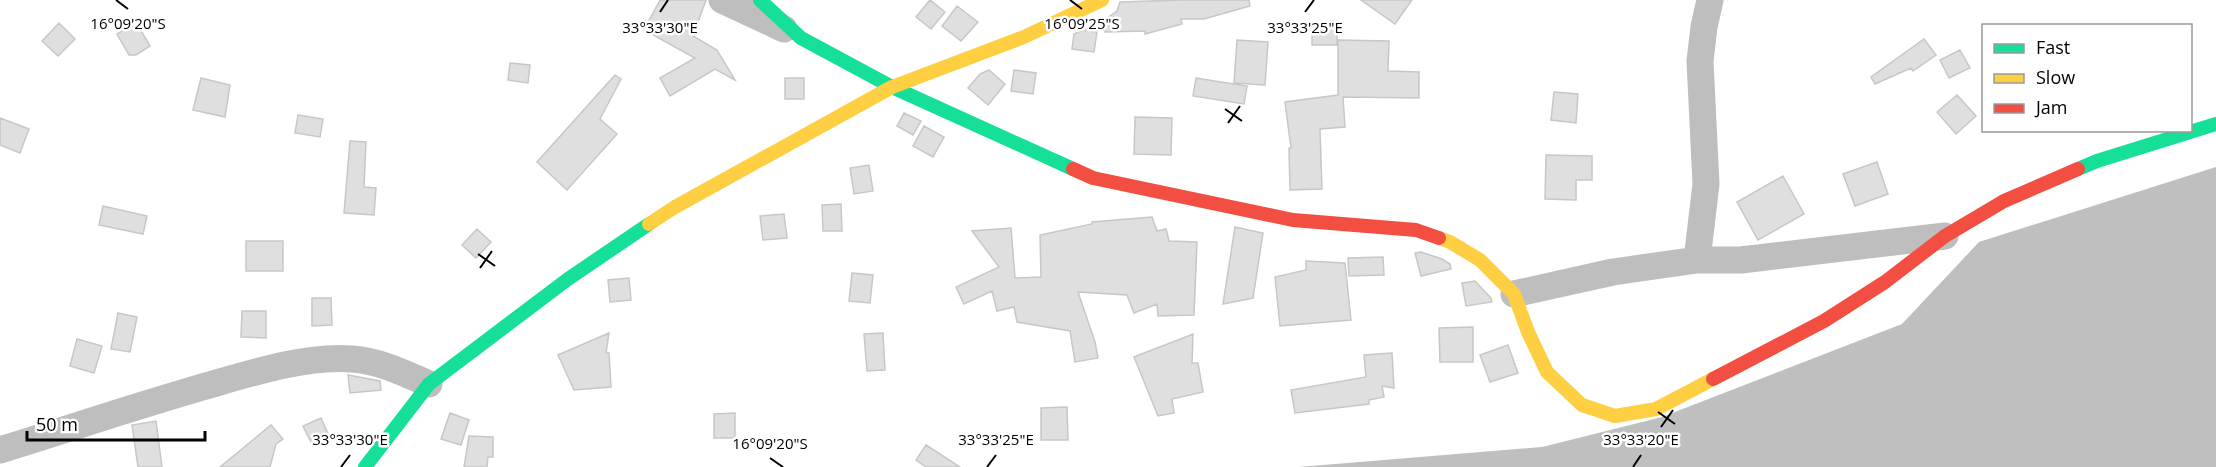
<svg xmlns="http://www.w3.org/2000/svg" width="2216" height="467" viewBox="0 0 2216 467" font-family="'Open Sans',sans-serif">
  <rect width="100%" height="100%" fill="#fff"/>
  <path fill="#bfbfbf" d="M2216,167V467H1299L1542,447L1662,417L1902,324L1979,242Z"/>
  <path fill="#dfdfdf" stroke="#c7c7c7" stroke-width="1.5" d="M660,0H706L693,36L717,50L735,80L715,69L670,96L660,78L695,58L644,30Z
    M930,0L945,12L931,29L916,17Z
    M1182,0H1249L1250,6L1204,19H1181L1182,24L1145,34V31L1105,32L1104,20L1117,11L1120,2Z
    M1361,0H1412L1395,24Z
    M957,6L978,22L961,41L942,26Z
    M136,22L150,46L136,55H129L117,34Z
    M59,23L75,39L58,56L42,41Z
    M1312,24L1337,25V45H1312Z
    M1083,30L1097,32L1094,52L1072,49L1074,34Z
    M1924,39L1936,55L1913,71L1911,68L1875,84L1871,77Z
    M1237,40L1268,42L1265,85L1234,83Z
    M1338,40L1389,41L1388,71L1419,72V98L1343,97L1345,127L1320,129L1322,189L1290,190L1289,148H1291L1285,102L1338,95Z
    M1960,50L1970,68L1949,78L1940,60Z
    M510,63L530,65L528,83L508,80Z
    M989,70L1005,84L988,105L968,88L980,74Z
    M1014,70L1036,73L1033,94L1011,91Z
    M615,75L621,79L600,119L617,134L567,190L537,162Z
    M201,78L230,85L225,117L193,110Z
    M785,78H804V99H785Z
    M1196,78L1247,86L1244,104L1193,96Z
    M1554,92L1578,94L1576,123L1551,120Z
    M1957,95L1976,116L1956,134L1937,112Z
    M904,113L921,121L913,135L897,126Z
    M298,115L323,119L320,137L295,133Z
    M1135,117L1172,118L1171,155L1134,154Z
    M0,118L29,129L20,153L0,145Z
    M924,126L944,137L933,157L913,146Z
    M350,141L366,142L364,187L376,188L374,215L344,213Z
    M1546,155L1592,156V180H1576V200L1545,199Z
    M1877,162L1888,194L1855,206L1843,174Z
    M869,165L873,191L854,194L850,168Z
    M1783,176L1804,214L1758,240L1737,202Z
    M841,204L842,231H823L822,205Z
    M103,206L147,216L143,234L99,225Z
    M784,214L787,238L763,240L760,216Z
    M1152,217L1157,231L1166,229L1169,241L1197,242L1194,315L1158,316L1157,304L1134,313L1127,295L1078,292L1095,342L1098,358L1075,362L1070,331L1017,322L1014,307L997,311L992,291L964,304L956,287L999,267L972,231L1011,228L1015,278L1041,277L1040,235L1092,224V222Z
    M1235,227L1263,233L1253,298L1223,304Z
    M477,229L491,242L476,258L462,245Z
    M246,241H283V271H246Z
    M1421,252L1442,259L1450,264L1451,269L1421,276L1415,253Z
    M1383,257L1384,275L1349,276L1348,258Z
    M1306,261L1345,263L1351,320L1280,326L1275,277L1306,270Z
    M852,273L873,275L870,303L849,301Z
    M629,278L631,300L610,302L608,280Z
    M1475,281L1491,298L1492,302L1466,306L1462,283Z
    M312,298H331L332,325L312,326Z
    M242,311H266V338L241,337Z
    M118,313L137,317L130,352L111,349Z
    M1473,327V362H1440L1439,328Z
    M609,333L606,353H609L611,387L574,390L558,355Z
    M883,333L885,370L867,371L864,334Z
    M1193,334L1192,363H1198L1203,392L1172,399L1174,413L1158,416L1134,357Z
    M77,339L102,346L94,373L70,366Z
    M1508,345L1518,373L1490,382L1480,355Z
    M1392,353L1394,388L1382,386L1384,397L1369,400V404L1295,413L1291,390L1366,377L1364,355Z
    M348,375L380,381L381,390L350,393Z
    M1067,407L1068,440H1041V408Z
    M450,413L469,420L461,445L441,439Z
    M735,413V438H714V414Z
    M321,418L329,436L312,444L303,426Z
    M156,421L162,467H138L132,425Z
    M271,425L283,439L276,444L270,467H220Z
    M469,436L493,437V457H488L487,467H464Z
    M926,445L960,467H926L916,460Z"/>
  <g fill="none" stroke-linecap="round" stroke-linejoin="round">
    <path stroke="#bebebe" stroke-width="27" d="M722,0L784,29
      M1697,260L1706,184L1700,61L1704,27L1710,0
      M1514,294L1613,272L1697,260H1741L1945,236
      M0,450C71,428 142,404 213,384C254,372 310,355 352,359C380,361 404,373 429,384"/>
    <path stroke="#16e098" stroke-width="14" d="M760,0L801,38L892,87L1073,169
      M2078,169L2097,161L2216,124
      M365,467L429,384L568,279L649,224"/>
    <path stroke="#ffcf43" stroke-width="14" d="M649,224L675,207L892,87L1024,37L1102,0
      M1439,238L1450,242L1480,260L1514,294L1528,332L1547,372L1582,405L1615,416L1656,409L1713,379"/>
    <path stroke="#f24e42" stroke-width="14" d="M1073,169L1093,178L1293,220L1416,230L1439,238
      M1713,379L1824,321L1885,282L1945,236L2004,201L2078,169"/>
  </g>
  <path fill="none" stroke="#000" stroke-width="2" d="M116,0L128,9M1070,0L1082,9M660,12L668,0M1305,12L1314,0M1225,109L1242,121M1228,123L1240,106M478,254L495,266M480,268L492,251M1658,412L1675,424M1661,427L1673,410M770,458L783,467M341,467L350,455M987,467L996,455M1633,467L1641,455"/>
  <g font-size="15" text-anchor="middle" fill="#000" stroke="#fff" stroke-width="5" stroke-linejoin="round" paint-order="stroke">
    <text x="128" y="29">16°09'20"S</text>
    <text x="1082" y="29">16°09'25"S</text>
    <text x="660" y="33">33°33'30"E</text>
    <text x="1305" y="33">33°33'25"E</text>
    <text x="350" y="445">33°33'30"E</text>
    <text x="996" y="445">33°33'25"E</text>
    <text x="1641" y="445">33°33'20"E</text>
    <text x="770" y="449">16°09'20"S</text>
  </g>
  <rect x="1982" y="24" width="210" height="108" fill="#ffffff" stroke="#999999" stroke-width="1.5"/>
  <rect x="1994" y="44" width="30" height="9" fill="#16e098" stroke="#999999" stroke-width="1.5"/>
  <text x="2036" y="54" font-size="18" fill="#000000">Fast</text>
  <rect x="1994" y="74" width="30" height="9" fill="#ffcf43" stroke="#999999" stroke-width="1.5"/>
  <text x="2036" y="84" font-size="18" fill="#000000">Slow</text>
  <rect x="1994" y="104" width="30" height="9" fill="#f24e42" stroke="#999999" stroke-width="1.5"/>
  <text x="2036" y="114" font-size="18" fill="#000000">Jam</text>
  <path d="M27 431v9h178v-9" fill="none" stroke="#000000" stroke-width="3"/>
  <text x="36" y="431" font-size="18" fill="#000000" stroke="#ffffff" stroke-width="4.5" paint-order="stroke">50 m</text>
</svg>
